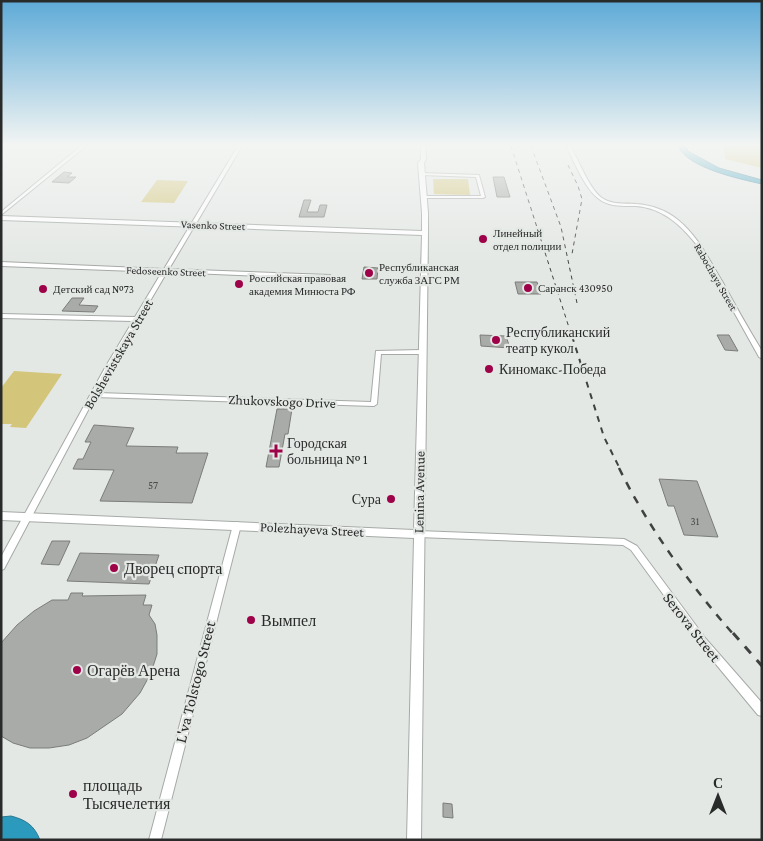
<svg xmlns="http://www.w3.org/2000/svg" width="763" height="841" viewBox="0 0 763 841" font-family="'Crimson Pro',serif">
  <rect width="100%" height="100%" fill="#e4e8e5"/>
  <path fill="#d3c57a" d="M724,146H762V168L725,159Z
    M433,179H468L470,195L434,194Z
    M157,180L188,181L174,203L141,202Z
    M14,371L62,374L26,428L10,427L12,424H1V388Z"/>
  <path fill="#2c9abd" stroke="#2b7991" d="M678,146H686L688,151L719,168L762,180V184C740,179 687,168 678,146Z
    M11,816C26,820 34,825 40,840H1V817Z"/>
  <path fill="#a9aba8" stroke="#7b7d79" d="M64,172L72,173L67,177H76L69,183L52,182Z
    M493,177H504L510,197H497Z
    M304,200H311L307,212H318L320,205H327L324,217H299Z
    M364,267L378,268L377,279H362Z
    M515,282H537L541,294H518Z
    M72,298H84L79,305L98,306L94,312L62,311Z
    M480,335L506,336L510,348L481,346Z
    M717,335H729L738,351L725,350Z
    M277,409H292L288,434H285L279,467H266Z
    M94,425L134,428L126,446L178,447L176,453H208L192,503L100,501L114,470L73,469L78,459H83L91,442H85Z
    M659,479L697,481L718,537L684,535L674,506H668Z
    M52,541H70L59,565L41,564Z
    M80,553L159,555L149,584L67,581Z
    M71,593H83L82,596L146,595L143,605H152L149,615L155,624L157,635V654L151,673L140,693L122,714L87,738L69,745L49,748H30L13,743L1,736V643L17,625L34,611L52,600H68Z
    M443,803L452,804L453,818L443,817Z"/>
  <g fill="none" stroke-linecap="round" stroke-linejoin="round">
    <defs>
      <path id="minor" d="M81,146H86L1,215V212Z
        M238,146H242L169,269L330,275L333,277L330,279L167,272L112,366L98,393L371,402L376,351L421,350L424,352L421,354H381L377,404L374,406L95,397L4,569L1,570V557L106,366L133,321L1,318V314L135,317L162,272L1,266V262L164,269Z
        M566,146H570C579,160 589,189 602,198C612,205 625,203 636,204C651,205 666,210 678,220C698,236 709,260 722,281C735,305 748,328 762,351V359L759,357L696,244C680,224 662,208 636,206C624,206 609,207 599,199C584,188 575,162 566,146Z
        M420,173L479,175L485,197L483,198H421V197L423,196H481L476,177L421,175L419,174Z
        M237,522L240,523L241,525L161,840H149L233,525L234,523Z
        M418,531L624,539L637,546L706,639L762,703V716L758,715L700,645L631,550L623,545L418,537L415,536L414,534L415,532Z"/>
      <path id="major" d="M421,146H425L426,159L424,163L428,213V233L421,840H407L414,538L1,520V512L414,530L422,235L1,220V216L422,231V213L418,163L421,159Z"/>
    </defs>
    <use href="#minor" stroke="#a6aaa7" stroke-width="2"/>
    <use href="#major" stroke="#a6aaa7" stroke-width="2"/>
    <use href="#minor" fill="#fff" fill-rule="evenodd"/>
    <use href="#major" fill="#fff" fill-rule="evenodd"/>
    <path stroke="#404241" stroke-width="1" stroke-dasharray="4 4" stroke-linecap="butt" d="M511,146L572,337
      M531,146L561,227L577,303
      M568,165L578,186L582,199L572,254"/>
    <path stroke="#404241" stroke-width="2" stroke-dasharray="6 6" stroke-linecap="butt" d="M572,336L604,437L620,469"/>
    <path stroke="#404241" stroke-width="2.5" stroke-dasharray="8 8" stroke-linecap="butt" d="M619,468C648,527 690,585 734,635"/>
    <path stroke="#404241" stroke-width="3" stroke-dasharray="9 9" stroke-linecap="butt" d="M733,633L762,666"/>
  </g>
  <linearGradient id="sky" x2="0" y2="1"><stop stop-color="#5daad7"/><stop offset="0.55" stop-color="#f3f5f3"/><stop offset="1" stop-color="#f3f5f3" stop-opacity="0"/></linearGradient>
  <rect width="763" height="264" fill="url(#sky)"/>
  <g fill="#9e0248" stroke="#e4e8e5" stroke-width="2">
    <circle cx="483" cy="239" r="5"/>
    <circle cx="369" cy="273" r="5"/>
    <circle cx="239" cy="284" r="5"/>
    <circle cx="528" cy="288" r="5"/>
    <circle cx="43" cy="289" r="5"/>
    <circle cx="496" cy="340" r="5"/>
    <circle cx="489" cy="369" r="5"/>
    <path d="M273.5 443.5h5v5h5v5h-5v5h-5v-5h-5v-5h5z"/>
    <circle cx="391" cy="499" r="5"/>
    <circle cx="114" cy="568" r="5"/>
    <circle cx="251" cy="620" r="5"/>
    <circle cx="77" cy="670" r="5"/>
    <circle cx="73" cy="794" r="5"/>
  </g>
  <g text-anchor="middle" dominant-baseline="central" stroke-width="4.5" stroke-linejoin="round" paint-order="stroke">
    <g font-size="11" fill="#292b2a" stroke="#e4e8e5">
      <text transform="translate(213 225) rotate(2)">Vasenko Street</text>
      <text transform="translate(166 271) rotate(2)">Fedoseenko Street</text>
      <text transform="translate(716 277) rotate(60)">Rabochaya Street</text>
    </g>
    <g font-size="11" fill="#292b2a" stroke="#e4e8e5" text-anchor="start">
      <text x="493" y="233">Линейный<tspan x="493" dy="13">отдел полиции</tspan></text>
      <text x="379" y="267">Республиканская<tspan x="379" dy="13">служба ЗАГС РМ</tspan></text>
      <text x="249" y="278">Российская правовая<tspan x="249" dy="13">академия Минюста РФ</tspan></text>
      <text x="538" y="288">Саранск 430950</text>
      <text x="53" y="289">Детский сад №73</text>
    </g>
    <g font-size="11" fill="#494b4a">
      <text x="153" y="485">57</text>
      <text x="695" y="521">31</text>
    </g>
    <g font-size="14" fill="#292b2a" stroke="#e4e8e5" text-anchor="start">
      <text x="506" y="332">Республиканский<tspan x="506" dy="16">театр кукол</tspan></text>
      <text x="499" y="369">Киномакс-Победа</text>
      <text x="287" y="443">Городская<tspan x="287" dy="16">больница № 1</tspan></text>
      <text x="381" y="499" text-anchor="end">Сура</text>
    </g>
    <g font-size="14" fill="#292b2a" stroke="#e4e8e5">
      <text transform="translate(118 354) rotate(-60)">Bolshevistskaya Street</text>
      <text transform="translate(282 401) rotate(2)">Zhukovskogo Drive</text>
      <text transform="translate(419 492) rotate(-89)">Lenina Avenue</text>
      <text transform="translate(312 529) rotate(3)">Polezhayeva Street</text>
    </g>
    <g font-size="16" fill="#292b2a" stroke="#e4e8e5" text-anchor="start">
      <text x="124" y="568">Дворец cпорта</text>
      <text x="261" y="620">Вымпел</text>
      <text x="87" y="670">Огарёв Арена</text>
      <text x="83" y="785">площадь<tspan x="83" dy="18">Тысячелетия</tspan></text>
    </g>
    <g font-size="16" fill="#292b2a" stroke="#e4e8e5">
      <text transform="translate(692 627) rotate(52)">Serova Street</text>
      <text transform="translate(195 682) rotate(-76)">L'va Tolstogo Street</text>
    </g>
  </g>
  <rect width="763" height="841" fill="none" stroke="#292b2a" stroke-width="5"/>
  <g transform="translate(718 796)" stroke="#e4e8e5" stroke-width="4" paint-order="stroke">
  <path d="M0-4L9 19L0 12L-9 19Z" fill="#292b2a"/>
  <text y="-8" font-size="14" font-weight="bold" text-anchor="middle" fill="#292b2a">С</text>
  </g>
</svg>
